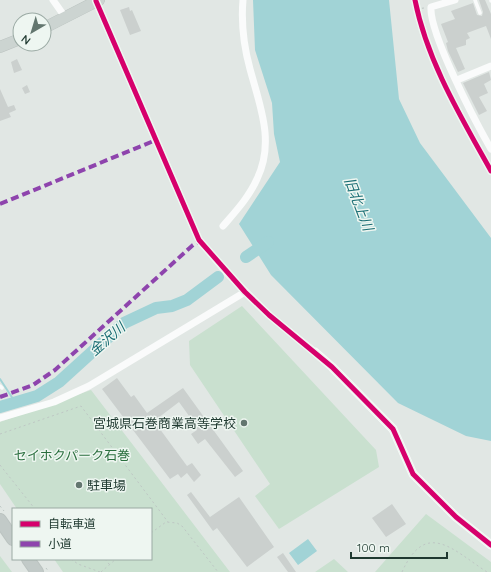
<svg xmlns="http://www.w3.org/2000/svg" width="491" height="572" viewBox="0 0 491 572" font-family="Quicksand,'Noto Sans JP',sans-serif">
  <rect width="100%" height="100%" fill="#e1e7e4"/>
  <path fill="#c9e0cf" d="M242,306L376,450L379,467L279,529L255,496L270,484L190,365L189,341Z
    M91,390L230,572H63L54,559H151V509H17L0,484V422Z
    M426,514L491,562V572H375Z
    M0,556L12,572H0Z
    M334,559L348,572H315Z"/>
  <path fill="#a1d3d6" d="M253,0H389L399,99L420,143L491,238V441L466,436L398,403L271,275L239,224L280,162L274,134L272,103L255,50Z
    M308,539L317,551L298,565L289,553Z"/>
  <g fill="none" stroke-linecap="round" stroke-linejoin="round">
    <path stroke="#a1d3d6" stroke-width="2" d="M0,379L15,402"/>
    <path stroke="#a1d3d6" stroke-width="12" d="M246,257L268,242
      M0,407L37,396L59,382L124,323L156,308L172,306L187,300L218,277"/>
  </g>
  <path fill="#cbd0ce" d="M479,0H485L491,14V39L486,26L467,33L470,38L466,40V45L456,48L465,69L458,72L448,51L446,43L448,42L441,24L455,19L451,11L473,3L477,15L482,16L483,12Z
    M129,7L130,11L132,10L141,31L130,35L120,10Z
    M17,59L22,70L14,73L11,62Z
    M489,72L491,80L484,84L488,93L479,97L487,111L479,115L463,83Z
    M27,85L30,92L25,94L22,88Z
    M0,89L8,107L14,105L16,110L9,113L11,117L0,121Z
    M117,378L131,397L134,395L147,413L183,388L243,471L235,477L205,439L198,444L191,434L197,430L196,428L197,427L179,402L154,421L187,466L192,463L201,475L194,482L187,473L181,478L178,474L170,479L102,389Z
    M191,492L210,517L239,497L274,547L247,567L217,528L213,531L187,495Z
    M392,504L406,524L386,537L372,518Z
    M283,553L296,572H288L277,557Z"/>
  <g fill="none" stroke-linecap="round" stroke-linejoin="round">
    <defs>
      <path id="primary" d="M44,28L99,0
        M0,47L20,39"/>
      <path id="trunk" d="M0,520L13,539
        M28,559L37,572"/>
    </defs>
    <use href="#primary" stroke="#bbc3c0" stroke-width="12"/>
    <use href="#trunk" stroke="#bbc3c0" stroke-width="14"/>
    <path stroke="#bec7c4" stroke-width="1" stroke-dasharray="2 3" stroke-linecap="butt" d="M417,9L424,8
      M488,166L491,165
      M0,434L81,406L168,522
      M0,465L35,509
      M0,506L4,511
      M151,533L166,522L177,523L182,526L218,572
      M71,559L78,564L100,572
      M105,559L109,564
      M46,568L49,572
      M101,572L116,559
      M402,572C426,519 453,550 487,572"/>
    <path stroke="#fafbfb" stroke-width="3.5" d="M475,0L480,13
      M491,0V1
      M0,386L2,388"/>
    <path stroke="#fafbfb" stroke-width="7" d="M53,0L65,17
      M455,0L431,7C429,33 476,123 491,149
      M96,1L199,240L227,273L269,315L315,352
      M457,80L491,66
      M223,226C236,211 249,197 257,179C275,142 260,106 250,69C244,47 241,23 243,0
      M0,418L54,402L89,386L245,292"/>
    <path stroke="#fafbfb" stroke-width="9" d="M315,352L332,367L393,429L413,474L456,517L491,545"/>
    <use href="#primary" stroke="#ccd4d1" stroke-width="11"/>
    <use href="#trunk" stroke="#c2cac8" stroke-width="12"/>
    <path stroke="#8e44ad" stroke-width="4" stroke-dasharray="8 4" stroke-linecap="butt" d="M0,204L156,140
      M0,397L33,385L55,370L193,245L200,241"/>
    <defs>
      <path id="cycleway" d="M415,0C427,61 461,117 491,171
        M96,1L199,240L245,292L269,315L332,367L393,429L413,474L456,517L491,545"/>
    </defs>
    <use href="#cycleway" stroke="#eef6f1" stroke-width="8"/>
    <use href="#cycleway" stroke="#d6006c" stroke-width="5"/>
  </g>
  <g fill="#63766f" stroke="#eef6f1" stroke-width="1.5">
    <circle cx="244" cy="423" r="4"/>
    <circle cx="79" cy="485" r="4"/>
  </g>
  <g text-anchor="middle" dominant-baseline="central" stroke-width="3" stroke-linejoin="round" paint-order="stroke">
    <g font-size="13" fill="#1f3930" stroke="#eef6f1" text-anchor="end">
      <text x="236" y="423">宮城県石巻商業高等学校</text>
      <text x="87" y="485" text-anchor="start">駐車場</text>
    </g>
    <g font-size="13" fill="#2a6f3e" stroke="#eef6f1">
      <text x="72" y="455">セイホクパーク石巻</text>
    </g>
    <g font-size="14" font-style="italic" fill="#1a6e74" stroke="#eef6f1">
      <text transform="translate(359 204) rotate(69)">旧北上川</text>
      <text transform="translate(107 339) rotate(-41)">金沢川</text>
    </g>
  </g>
  <rect x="12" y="508" width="140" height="52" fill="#eef6f1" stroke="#9baaa4"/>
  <rect x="20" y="521" width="20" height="6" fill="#d6006c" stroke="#9baaa4"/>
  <text x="48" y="528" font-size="12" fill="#1f3930">自転車道</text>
  <rect x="20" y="541" width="20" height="6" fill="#8e44ad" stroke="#9baaa4"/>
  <text x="48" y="548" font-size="12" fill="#1f3930">小道</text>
  <g transform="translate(32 32) rotate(218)"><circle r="19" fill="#eef6f1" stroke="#9baaa4"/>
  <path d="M0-3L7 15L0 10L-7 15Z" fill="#63766f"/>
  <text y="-6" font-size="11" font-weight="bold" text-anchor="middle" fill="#1f3930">N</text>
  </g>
  <path d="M351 552v6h96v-6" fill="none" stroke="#1f3930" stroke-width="2"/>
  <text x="357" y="552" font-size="12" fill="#1f3930" stroke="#eef6f1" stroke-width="3" paint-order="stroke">100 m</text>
</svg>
